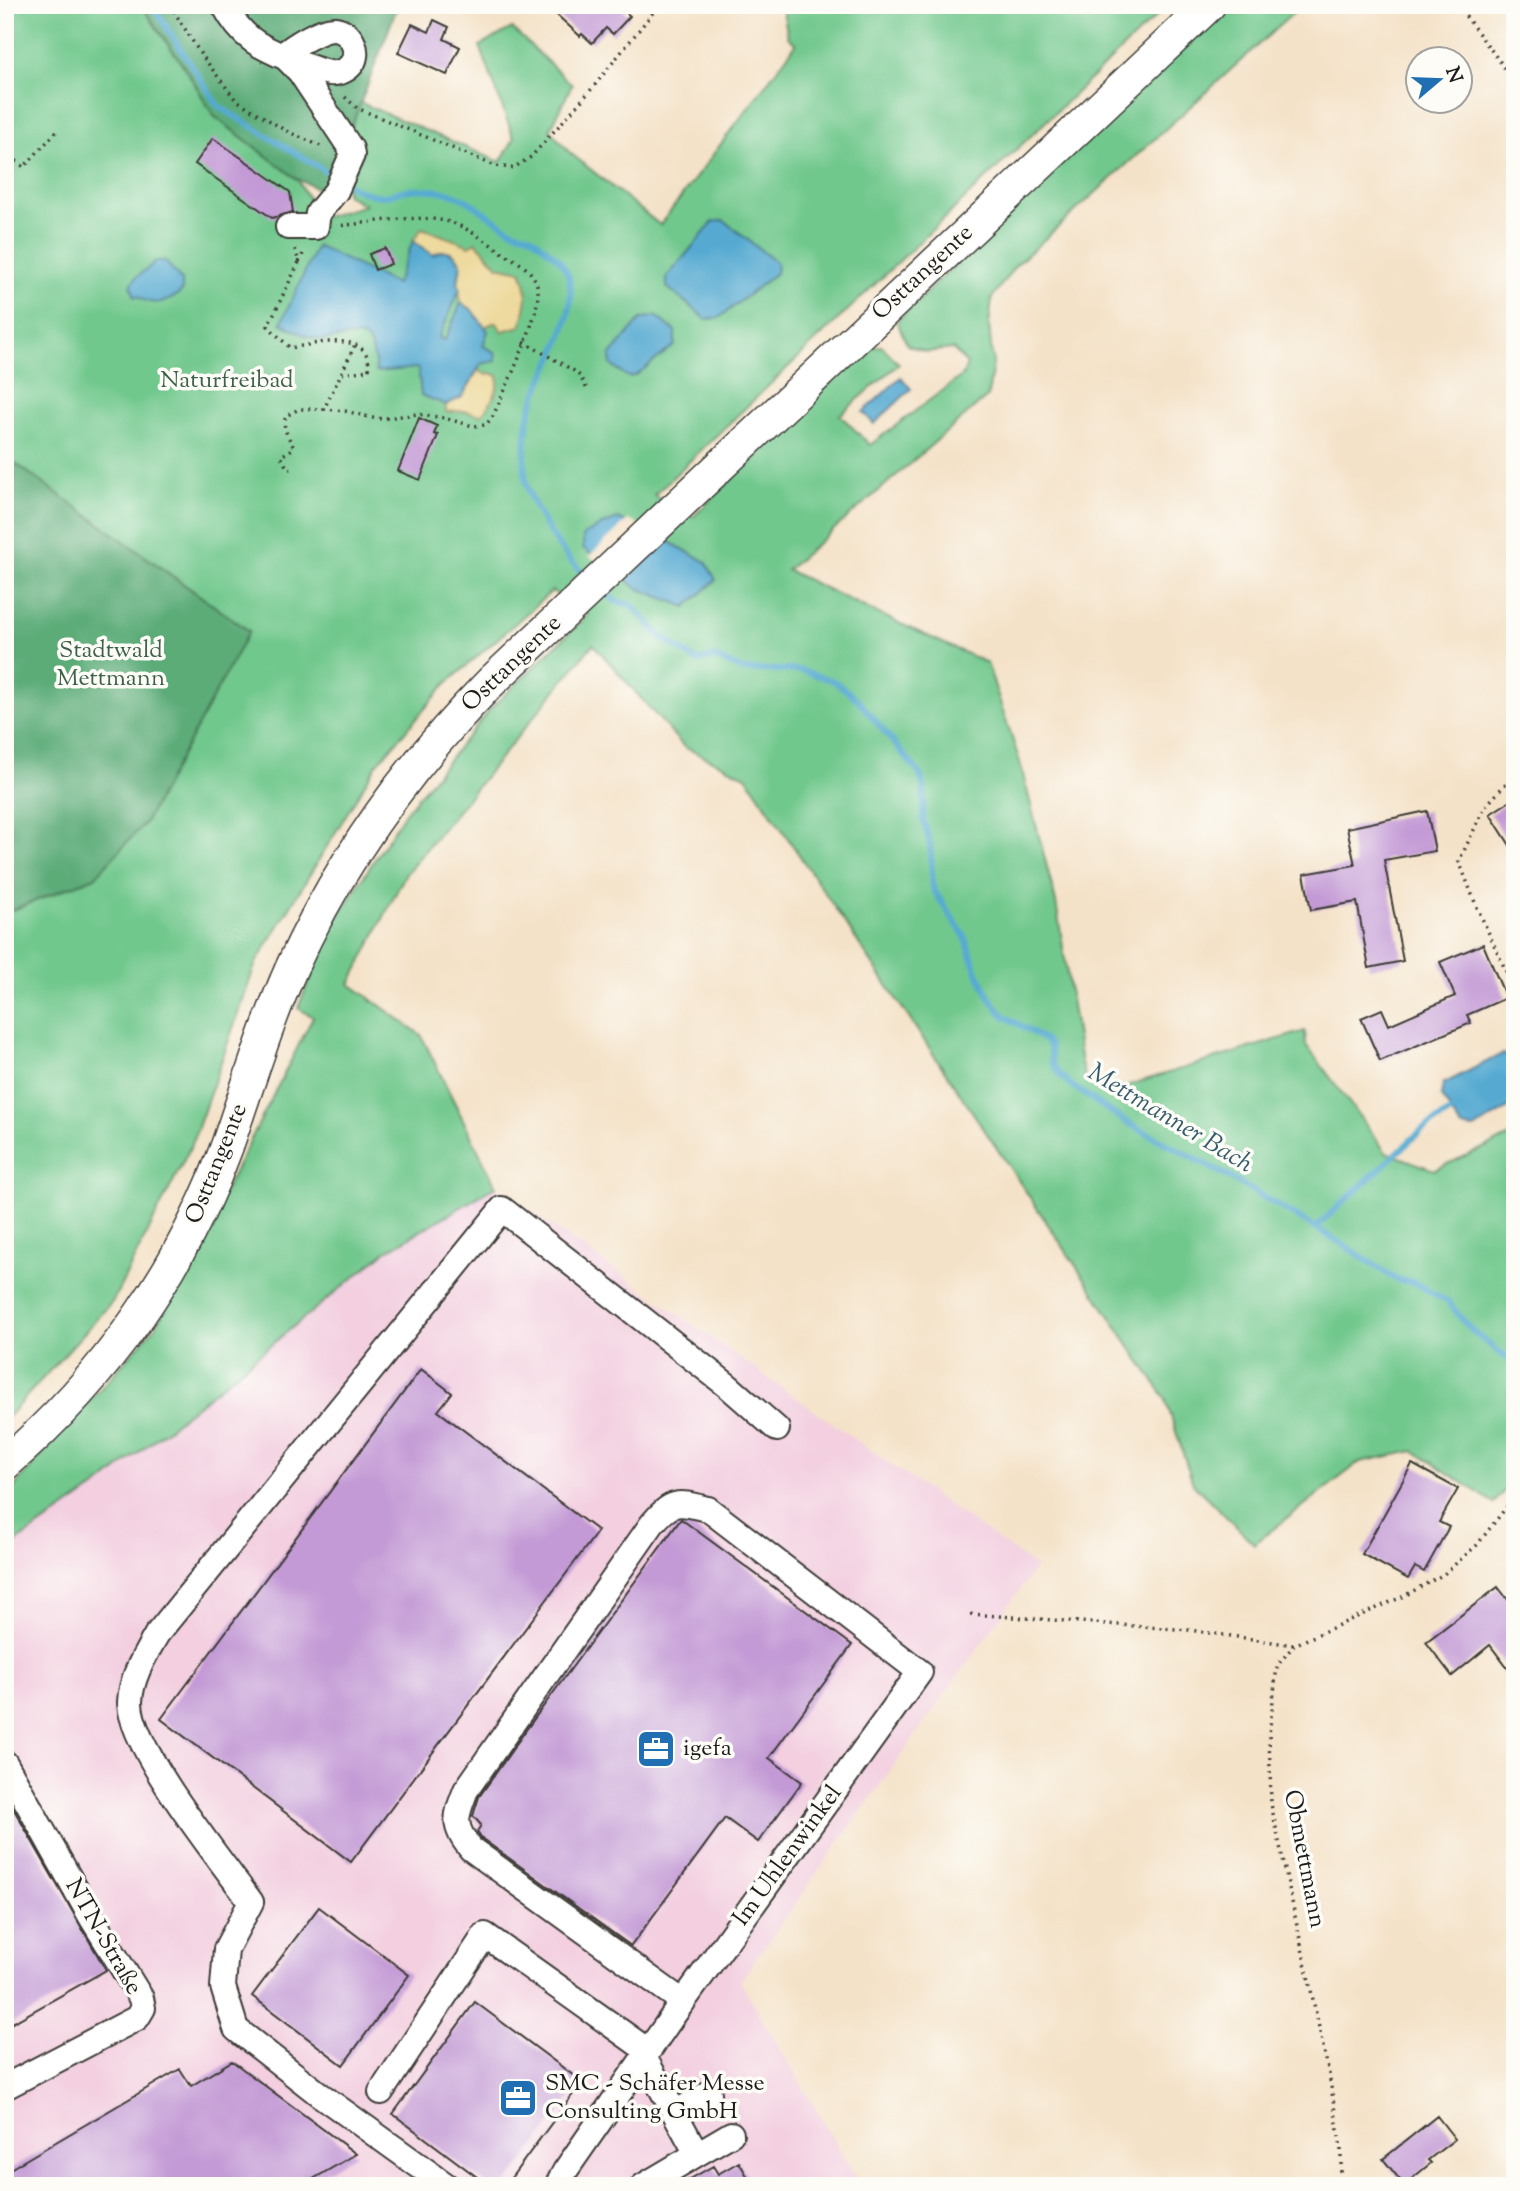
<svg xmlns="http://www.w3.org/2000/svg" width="1520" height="2191" viewBox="0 0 1520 2191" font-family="'Sorts Mill Goudy',serif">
  <rect width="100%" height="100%" fill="#fdfcf7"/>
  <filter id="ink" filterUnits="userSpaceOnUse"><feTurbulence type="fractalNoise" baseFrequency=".0143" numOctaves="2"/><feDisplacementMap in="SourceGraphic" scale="14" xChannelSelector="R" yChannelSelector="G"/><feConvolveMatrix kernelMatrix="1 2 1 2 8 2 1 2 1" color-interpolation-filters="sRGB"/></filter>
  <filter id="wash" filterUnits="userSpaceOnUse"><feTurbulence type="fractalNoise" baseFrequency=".00686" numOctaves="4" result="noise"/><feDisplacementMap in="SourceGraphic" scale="28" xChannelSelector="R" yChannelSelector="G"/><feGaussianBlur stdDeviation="1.57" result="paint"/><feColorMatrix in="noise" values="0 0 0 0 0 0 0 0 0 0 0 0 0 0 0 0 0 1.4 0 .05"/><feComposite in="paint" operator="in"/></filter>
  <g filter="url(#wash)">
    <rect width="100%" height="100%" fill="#f4e2c8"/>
    <path fill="#f3cfe0" d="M496,1186L1036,1567L740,1981L861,2186H5V1550L99,1485L385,1252Z"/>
    <path fill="#71c88d" stroke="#467254" stroke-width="2" d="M5,5H141L187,71L214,116L297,179L317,213L325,217L365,205L347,195L338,160L359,102L500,162L514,139L480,46L512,28L572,85L550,130L569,152L660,225L796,44L788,37L782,5H1168L654,495L693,517L867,347L882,346L899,364L840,415L870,445L963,375L967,364L953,349L926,352L907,345L897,321L1121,104L1232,5H1302L1015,266L992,298L989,326L993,363L988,396L787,570L868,609L987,663L1019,759L1056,902L1081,1063L1085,1077L1116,1089L1305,1031L1306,1045L1386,1152L1434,1170L1515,1134V1478L1494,1503L1414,1451L1360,1462L1254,1544L1193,1484L1165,1398L746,776L684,747L593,644L405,875L350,984L421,1035L496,1186L385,1252L99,1485L5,1550V1497L156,1326L313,1017L298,1008L328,932L404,814L491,708L588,615L552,591L446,684L377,764L256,963L192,1144L113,1301L5,1420V913L95,877L249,631L5,456Z"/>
    <path fill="#5cac78" stroke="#3c644a" stroke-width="2" d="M141,5H398L326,193L297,179L214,116L187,71Z
      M5,456L249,631L145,823L95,877L5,913Z"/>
    <path fill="#eeda9e" stroke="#857b5d" stroke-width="2" d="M422,228L470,246L476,242L498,266L521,271C530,291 527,305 521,326L502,331L496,322L484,327L471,309L461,303L458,283L461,263L436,253L433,255L413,241Z
      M478,370L486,375L491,373L498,376C500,389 490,406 481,415L465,411L446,412V405L462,397Z"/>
    <path fill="#56aad2" stroke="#396377" stroke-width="2" d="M723,220L777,263L776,273L719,318L706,319L667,287V277L713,222Z
      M413,241L433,255C445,247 454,251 461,263L458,283L460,289L439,338L445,340L461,303L471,309L488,331L483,346L495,352L496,361L481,364L462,397L446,405L421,395L418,368L376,372C371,315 350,344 317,339C305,337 291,328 281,323L317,246L396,284Z
      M155,261H165L182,281V291C170,303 151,307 138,296L135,297L131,286C134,274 148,271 155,261Z
      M656,316L675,331V345L635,376L628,377L611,365L610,356L641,319Z
      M901,377L911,389L874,424L863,412Z
      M618,519L668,541L706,562L716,580L686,607L637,588L583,548V535L602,525Z
      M1502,1054L1515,1056V1104L1474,1129L1461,1127L1441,1096L1443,1084Z"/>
    <path fill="#f4e2c8" d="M628,520L670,538L623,582L589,556Z"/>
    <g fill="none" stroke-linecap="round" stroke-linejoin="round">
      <path stroke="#56aad2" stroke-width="6" d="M152,5L218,106L335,177
        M347,184C357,190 370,195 382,196C389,197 396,192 402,191C416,188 431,189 445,192C470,197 491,220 514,231C518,233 524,233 529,235C537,240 546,249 554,255C599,293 541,370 530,412C526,429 522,470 527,486C536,516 565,559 588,578
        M602,590L615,601L632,605L660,636L697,661L714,657L743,670H800L834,681L856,698L920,774L924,788L923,820L930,843L933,889L965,937L977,972L990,998L1003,1015L1043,1039L1050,1046L1052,1063L1059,1074L1072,1086L1126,1122L1231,1178L1339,1242L1397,1280L1413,1282L1448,1302L1472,1331L1509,1360L1515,1361
        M1315,1228L1422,1130L1457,1108"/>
    </g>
    <g id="blocks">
      <path fill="#c39ad5" d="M546,5H618L630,16L613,34L606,28L592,43L582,34L580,36Z
        M434,20L449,27L444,39L460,47L447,75L398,53L412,24L429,32Z
        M213,138L290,192L293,212L272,218L195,164Z
        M385,248L391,264L375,270L369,254Z
        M419,418L437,426L434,434L438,435L420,480L398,471Z
        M1515,798V853L1490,814Z
        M1427,811L1435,851L1384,860L1403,961L1369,968L1357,902L1311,910L1304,874L1355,865L1347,828Z
        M1483,944L1506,998L1467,1015L1471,1023L1380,1061L1361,1018L1382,1009L1389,1025L1455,996L1440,962Z
        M421,1369L452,1393L438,1411L598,1531L351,1862L161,1719Z
        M1412,1464L1458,1489L1439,1522L1449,1527L1424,1572L1415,1567L1408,1579L1362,1554Z
        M681,1519L852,1645L769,1758L802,1782L758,1842L725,1818L631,1946L481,1838L477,1832L481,1825L473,1816L479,1797L526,1730Z
        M1498,1587L1515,1609V1678L1490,1645L1452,1676L1426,1642Z
        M5,1794L106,1970L5,2027Z
        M319,1907L409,1975L343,2065L252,1996Z
        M475,2002L582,2082L505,2186H489L393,2114Z
        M232,2061L356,2154L301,2186H5V2172L180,2069L191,2086Z
        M1437,2116L1455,2139L1428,2160L1431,2163L1404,2185L1383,2159Z
        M739,2162L753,2186H678L713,2166L718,2174Z"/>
    </g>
  </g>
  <g filter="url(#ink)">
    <use href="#blocks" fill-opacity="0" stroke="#3c3a36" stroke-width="2"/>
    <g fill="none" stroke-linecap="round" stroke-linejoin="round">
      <defs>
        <path id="minor" d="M224,5C231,18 239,30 251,39C264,50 313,70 330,73C337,74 345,71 350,66C362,54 352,31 335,29C321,28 293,46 283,55
          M286,58L300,72L351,149L352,155L336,191L318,213L316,227H288
          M5,1763L91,1917L141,1998L143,2008L137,2018L5,2087
          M644,2057L697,2154L731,2134
          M381,2092L485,1935L648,2051
          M675,2113L709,2093
          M447,2186L319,2094L236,2029L223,1987L226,1949L251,1902C222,1862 129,1747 130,1702C131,1677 145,1655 157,1634L502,1209L728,1386L777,1429
          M557,2186L565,2171L672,2017L920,1672L708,1509C678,1502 673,1499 652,1524L466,1790C456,1816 451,1825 471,1849L683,2002
          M643,2186L697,2154"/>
        <path id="major" d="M5,1464C105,1378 182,1270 227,1146C248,1086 266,1025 292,967C341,860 408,766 491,682L1209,5"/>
      </defs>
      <use href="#minor" stroke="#3c3a36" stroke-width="28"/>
      <use href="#major" stroke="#3c3a36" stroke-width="35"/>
      <path stroke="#3c3a36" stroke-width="3.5" stroke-dasharray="2 5" stroke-linecap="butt" d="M170,5L200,53L235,99L286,131L323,147
        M1457,5L1501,63L1515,84
        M345,97L357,108L495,166L513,168L531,157L590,91L659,5
        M5,152L24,167L57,131
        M295,249L299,262L268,326L290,348C316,344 371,328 369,370L341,374
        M299,262L305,250
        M524,342L574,371L580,376L588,391
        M324,409L345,411L377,419L418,414L444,418L473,426L486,425L493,416C505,389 540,318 538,291C537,274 522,264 508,256C492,246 476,233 458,225C426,211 372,223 337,226
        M291,469L287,468L281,456L294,448C289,437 281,428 286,416L299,409H324L355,345
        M1515,773L1485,807L1459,861L1476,905L1515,991
        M971,1614L1189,1630L1294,1645
        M1341,2186V2149L1329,2074L1271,1804L1269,1735L1277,1666L1294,1645L1404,1596L1444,1574L1477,1545L1515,1496"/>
      <use href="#minor" stroke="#fff" stroke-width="24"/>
      <use href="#major" stroke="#fff" stroke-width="32"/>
    </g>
  </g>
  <defs>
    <symbol id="office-square" viewBox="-11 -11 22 22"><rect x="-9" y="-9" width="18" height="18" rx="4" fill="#1f6fb2" stroke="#fdfcf7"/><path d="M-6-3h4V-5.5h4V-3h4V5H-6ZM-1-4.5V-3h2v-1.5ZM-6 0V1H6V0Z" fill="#fff"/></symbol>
  </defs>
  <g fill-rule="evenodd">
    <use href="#office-square" x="634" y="1727" width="44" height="44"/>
    <use href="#office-square" x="496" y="2076" width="44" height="44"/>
  </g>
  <g text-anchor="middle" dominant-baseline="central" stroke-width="7" stroke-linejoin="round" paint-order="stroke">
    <g font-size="24" fill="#1c1c1c" stroke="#fdfcf7">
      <text transform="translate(923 273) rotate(-43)">Osttangente</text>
      <text transform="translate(512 664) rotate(-44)">Osttangente</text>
      <text transform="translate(217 1164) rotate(-68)">Osttangente</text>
      <text transform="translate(788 1856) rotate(-54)">Im Uhlenwinkel</text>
      <text transform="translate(1304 1859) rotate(79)">Obmettmann</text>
      <text transform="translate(103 1937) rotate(60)">NTN-Straße</text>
    </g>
    <g font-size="24" fill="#3e6149" stroke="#fdfcf7">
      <text x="227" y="381">Naturfreibad</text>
      <text x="111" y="651">Stadtwald<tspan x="111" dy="28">Mettmann</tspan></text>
    </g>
    <g font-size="24" fill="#1c1c1c" stroke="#fdfcf7" text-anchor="start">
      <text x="683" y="1749">igefa</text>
      <text x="545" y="2084">SMC - Schäfer Messe<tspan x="545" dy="28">Consulting GmbH</tspan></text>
    </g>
    <g font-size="26" font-style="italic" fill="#365c6e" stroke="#fdfcf7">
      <text transform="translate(1170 1119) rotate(31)">Mettmanner Bach</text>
    </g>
  </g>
  <rect width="1520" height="2191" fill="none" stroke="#fdfcf7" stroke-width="28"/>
  <g transform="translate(1439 80) rotate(71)"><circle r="33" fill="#fdfcf7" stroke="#a3a29f" stroke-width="2"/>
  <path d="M0-5L12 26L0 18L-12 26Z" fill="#1f6fb2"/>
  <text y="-10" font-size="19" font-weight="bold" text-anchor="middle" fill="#1c1c1c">N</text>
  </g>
</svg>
